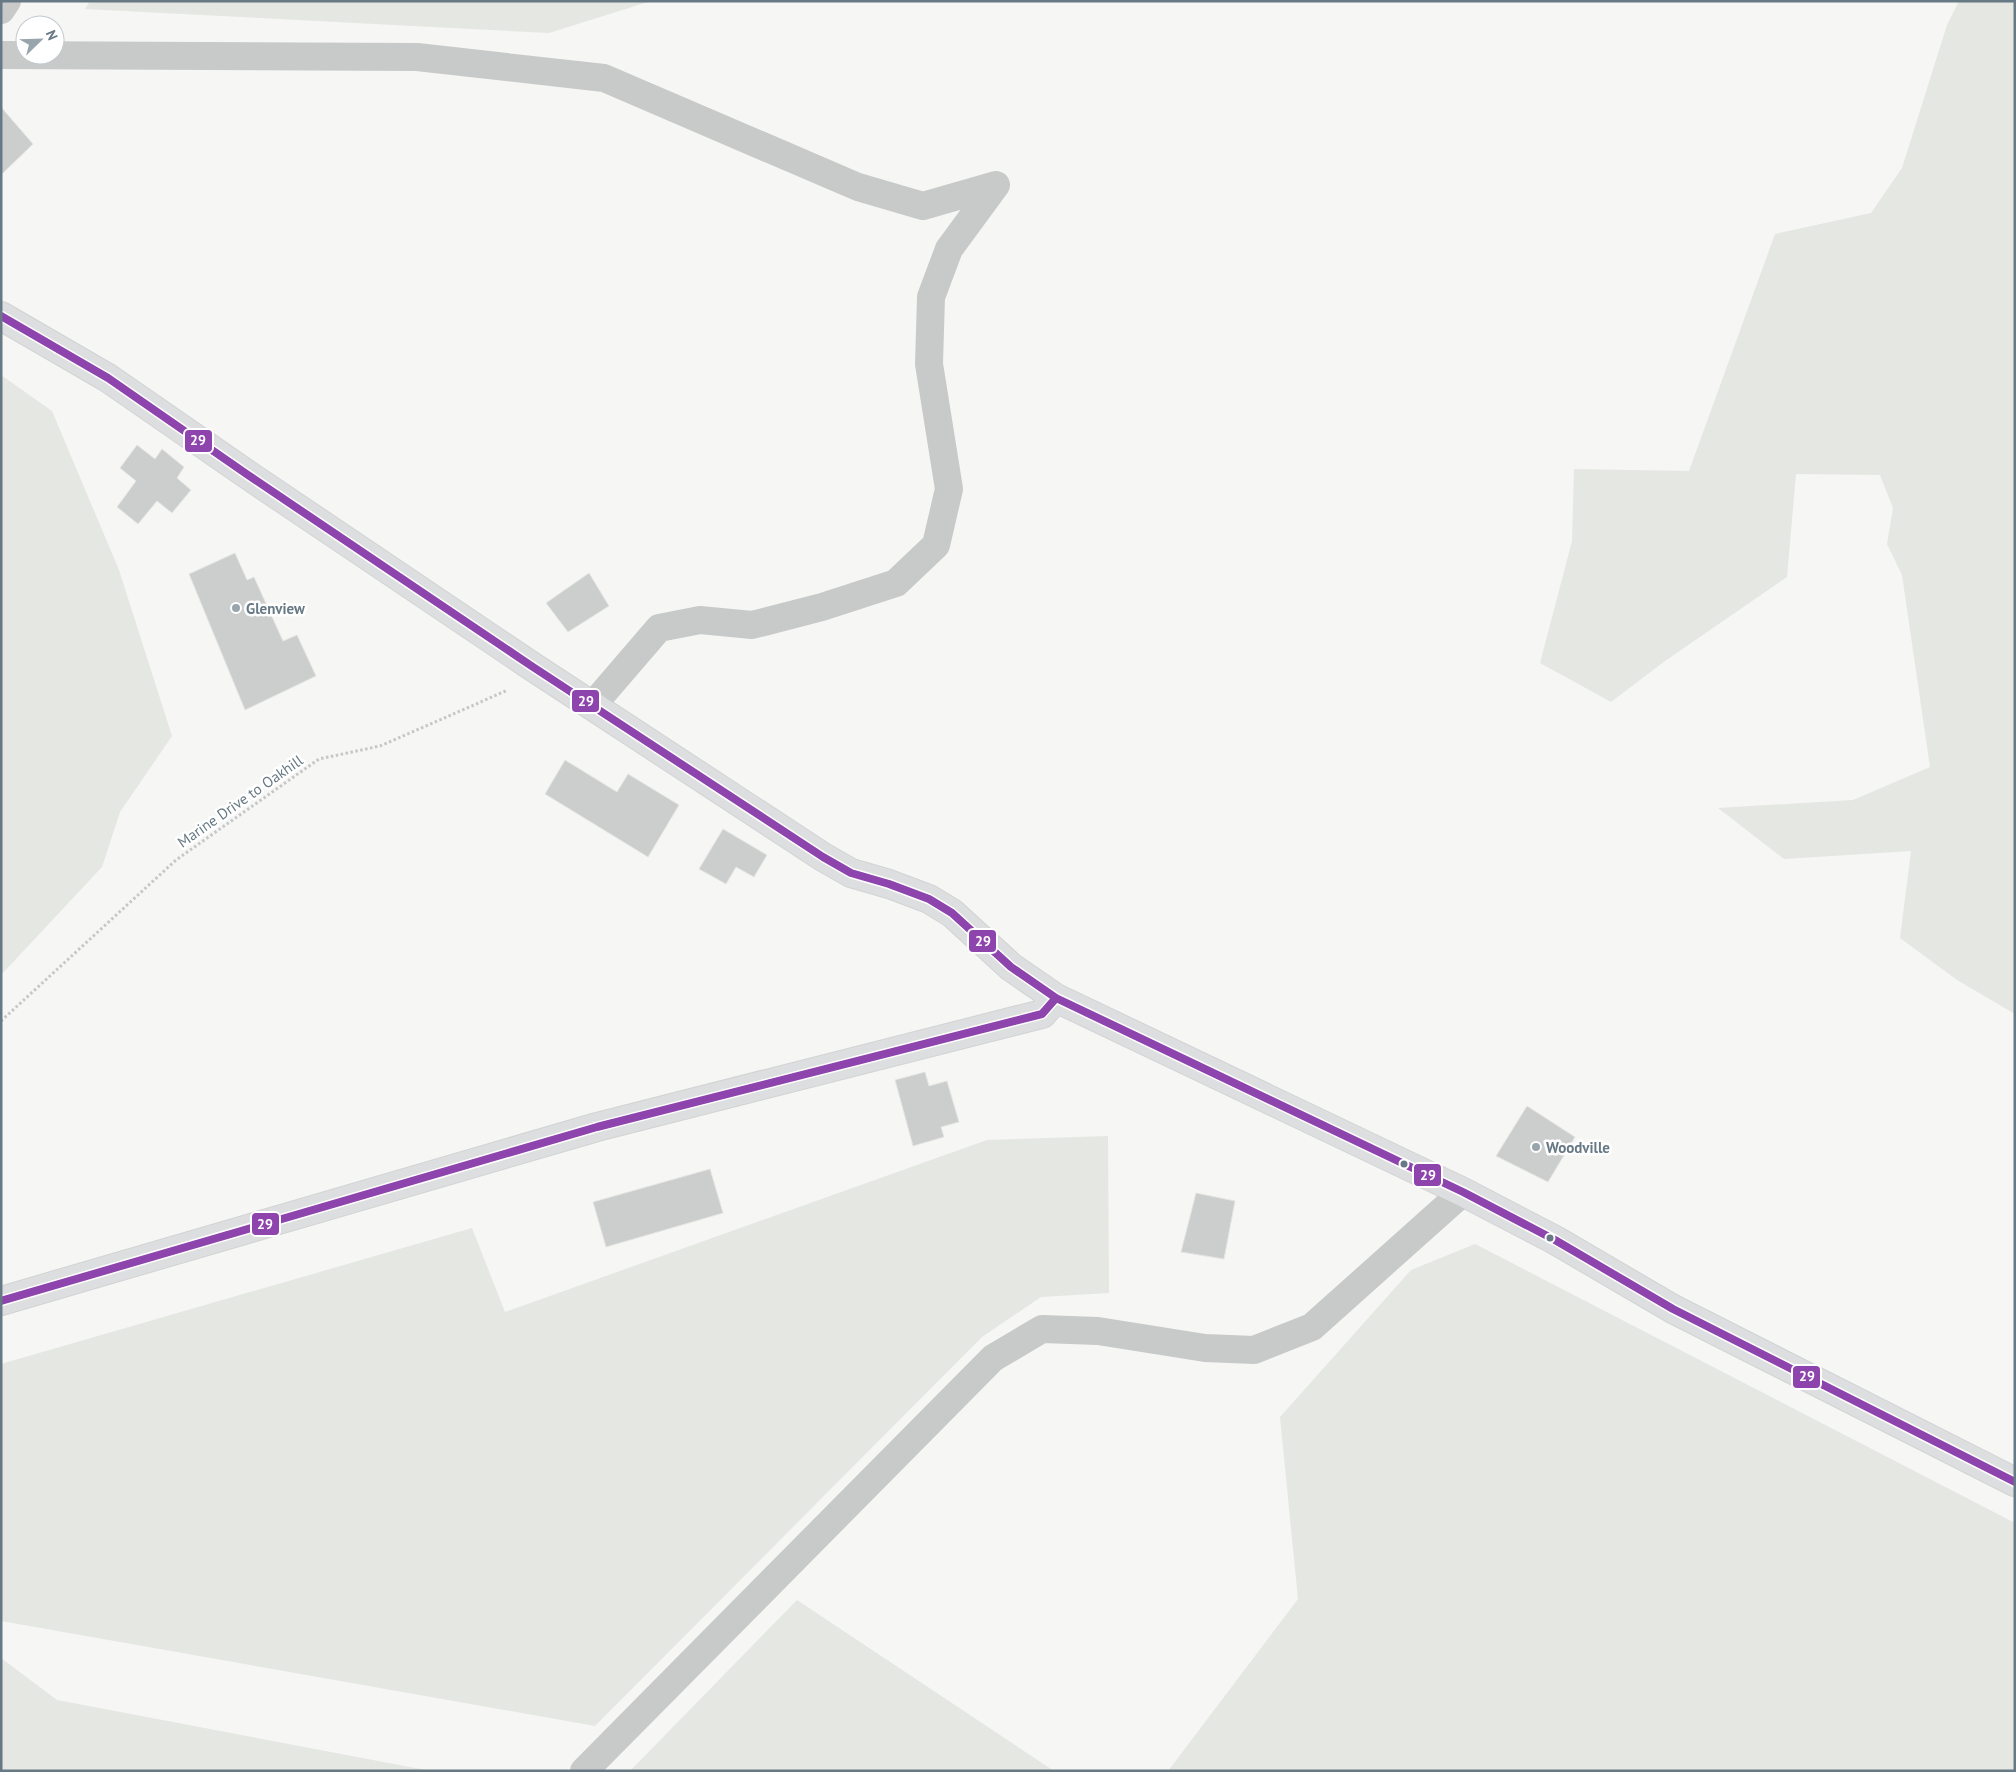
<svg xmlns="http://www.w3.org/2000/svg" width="2016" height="1772" viewBox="0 0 2016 1772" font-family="'PT Sans',sans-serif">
  <rect width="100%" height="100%" fill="#f6f6f5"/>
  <path fill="#e5e7e2" d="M90,1H651L549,33L85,9Z
    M1959,1H2015V1014L1957,980L1900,938L1911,851L1784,859L1718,808L1853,800L1930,767L1902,575L1887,544L1893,508L1880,475L1796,474L1787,577L1665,661L1611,702L1540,663L1572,541L1574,469L1689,471L1775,234L1871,213L1902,168L1947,25Z
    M1,375L52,411L119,570L172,736L120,812L102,867L1,975Z
    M1108,1136L1109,1293L1041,1297L982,1337L595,1726L1,1621V1364L472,1228L505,1312L987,1140Z
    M1475,1244L2015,1523V1771H1168L1298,1599L1280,1417L1411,1270Z
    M797,1600L1054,1771H630Z
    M1,1658L57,1700L431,1771H1Z"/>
  <path fill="#cccece" stroke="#e5e5e4" d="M1,107L33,144L1,175Z
    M137,445L155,459L162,449L184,467L177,478L191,490L172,513L157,501L138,524L117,507L136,481L120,468Z
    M235,553L247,580L254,577L283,641L297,635L316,676L245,710L189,574Z
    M589,573L609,606L568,632L546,603Z
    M565,760L617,792L628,774L679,805L648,857L545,794Z
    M723,829L767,855L754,877L736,867L726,884L699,869Z
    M925,1072L929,1086L947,1081L959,1122L941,1127L944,1137L913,1146L895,1080Z
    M1527,1106L1575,1137L1548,1182L1496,1156Z
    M710,1169L723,1213L606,1247L593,1202Z
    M1196,1193L1235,1201L1224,1259L1181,1252Z"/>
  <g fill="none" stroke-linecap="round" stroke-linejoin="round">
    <defs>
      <path id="major" d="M1,316L108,378L248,475L530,665L823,857L851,873L889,884L929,899L952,913L1011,967L1056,998L1463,1192L1555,1240L1673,1309L2015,1482
        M1,1301L597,1127L1042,1014L1056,998"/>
    </defs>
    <use href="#major" stroke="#d2d3d3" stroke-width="30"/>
    <path stroke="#c6c7c8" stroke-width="3" stroke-dasharray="2.5 2.5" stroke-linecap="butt" d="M1,1021L176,860L319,759L380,746L508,690"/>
    <path stroke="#c8caca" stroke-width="28" d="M1,10L7,1
      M1,55L417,57L604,78L858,187L923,206L996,185
      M592,706L659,628L700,620L752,625L822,607L896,583L936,545L949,489L929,364L931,297L949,249L996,185
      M584,1771L993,1358L1042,1329L1098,1331L1205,1348L1254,1350L1312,1327L1463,1192"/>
    <use href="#major" stroke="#dddedf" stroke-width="28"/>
    <defs>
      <path id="bus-1" d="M1,316L108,378L248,475L530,665L823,857L851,873L889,884L929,899L952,913L1011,967L1056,998L1463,1192L1555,1240L1673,1309L2015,1482
        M1,1301L597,1127L1042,1014L1056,998"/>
    </defs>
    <use href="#bus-1" stroke="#fff" stroke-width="11"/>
    <use href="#bus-1" stroke="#8e44ad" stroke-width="8"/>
  </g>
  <g fill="#99a5ac" stroke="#fff" stroke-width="2">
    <circle cx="236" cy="608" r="5"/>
    <circle cx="1536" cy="1147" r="5"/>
  </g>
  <g fill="#677984" stroke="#fff" stroke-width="2">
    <circle cx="1404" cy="1164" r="4.5"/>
    <circle cx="1550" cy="1238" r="4.5"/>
  </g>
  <g text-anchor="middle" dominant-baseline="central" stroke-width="5" stroke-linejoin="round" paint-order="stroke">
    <g font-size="15" font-weight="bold" fill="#677984" stroke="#fff" text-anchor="start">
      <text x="246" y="608">Glenview</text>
      <text x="1546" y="1147">Woodville</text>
    </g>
    <g font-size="15" fill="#677984" stroke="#fff">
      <text transform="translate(240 801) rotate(-35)">Marine Drive to Oakhill</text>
    </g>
  </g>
  <g stroke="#fff" stroke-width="2">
    <rect x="184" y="429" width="29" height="24" rx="5" fill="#8e44ad"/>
    <rect x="571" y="689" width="29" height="24" rx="5" fill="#8e44ad"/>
    <rect x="968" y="929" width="29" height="24" rx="5" fill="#8e44ad"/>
    <rect x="1413" y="1163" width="29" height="24" rx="5" fill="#8e44ad"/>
    <rect x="251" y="1212" width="29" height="24" rx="5" fill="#8e44ad"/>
    <rect x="1792" y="1365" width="29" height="24" rx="5" fill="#8e44ad"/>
  </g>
  <g font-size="14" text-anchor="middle" font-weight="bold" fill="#fff">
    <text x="198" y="445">29</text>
    <text x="586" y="706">29</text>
    <text x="983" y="946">29</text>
    <text x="1428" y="1180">29</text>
    <text x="265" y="1229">29</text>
    <text x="1807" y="1381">29</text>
  </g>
  <rect width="2016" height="1772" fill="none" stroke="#677984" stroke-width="5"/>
  <g transform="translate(40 40) rotate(67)"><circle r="24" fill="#ffffff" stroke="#c2c9ce"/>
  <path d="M0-4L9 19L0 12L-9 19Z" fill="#99a5ac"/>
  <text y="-8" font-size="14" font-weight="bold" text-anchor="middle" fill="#677984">N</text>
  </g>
</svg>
